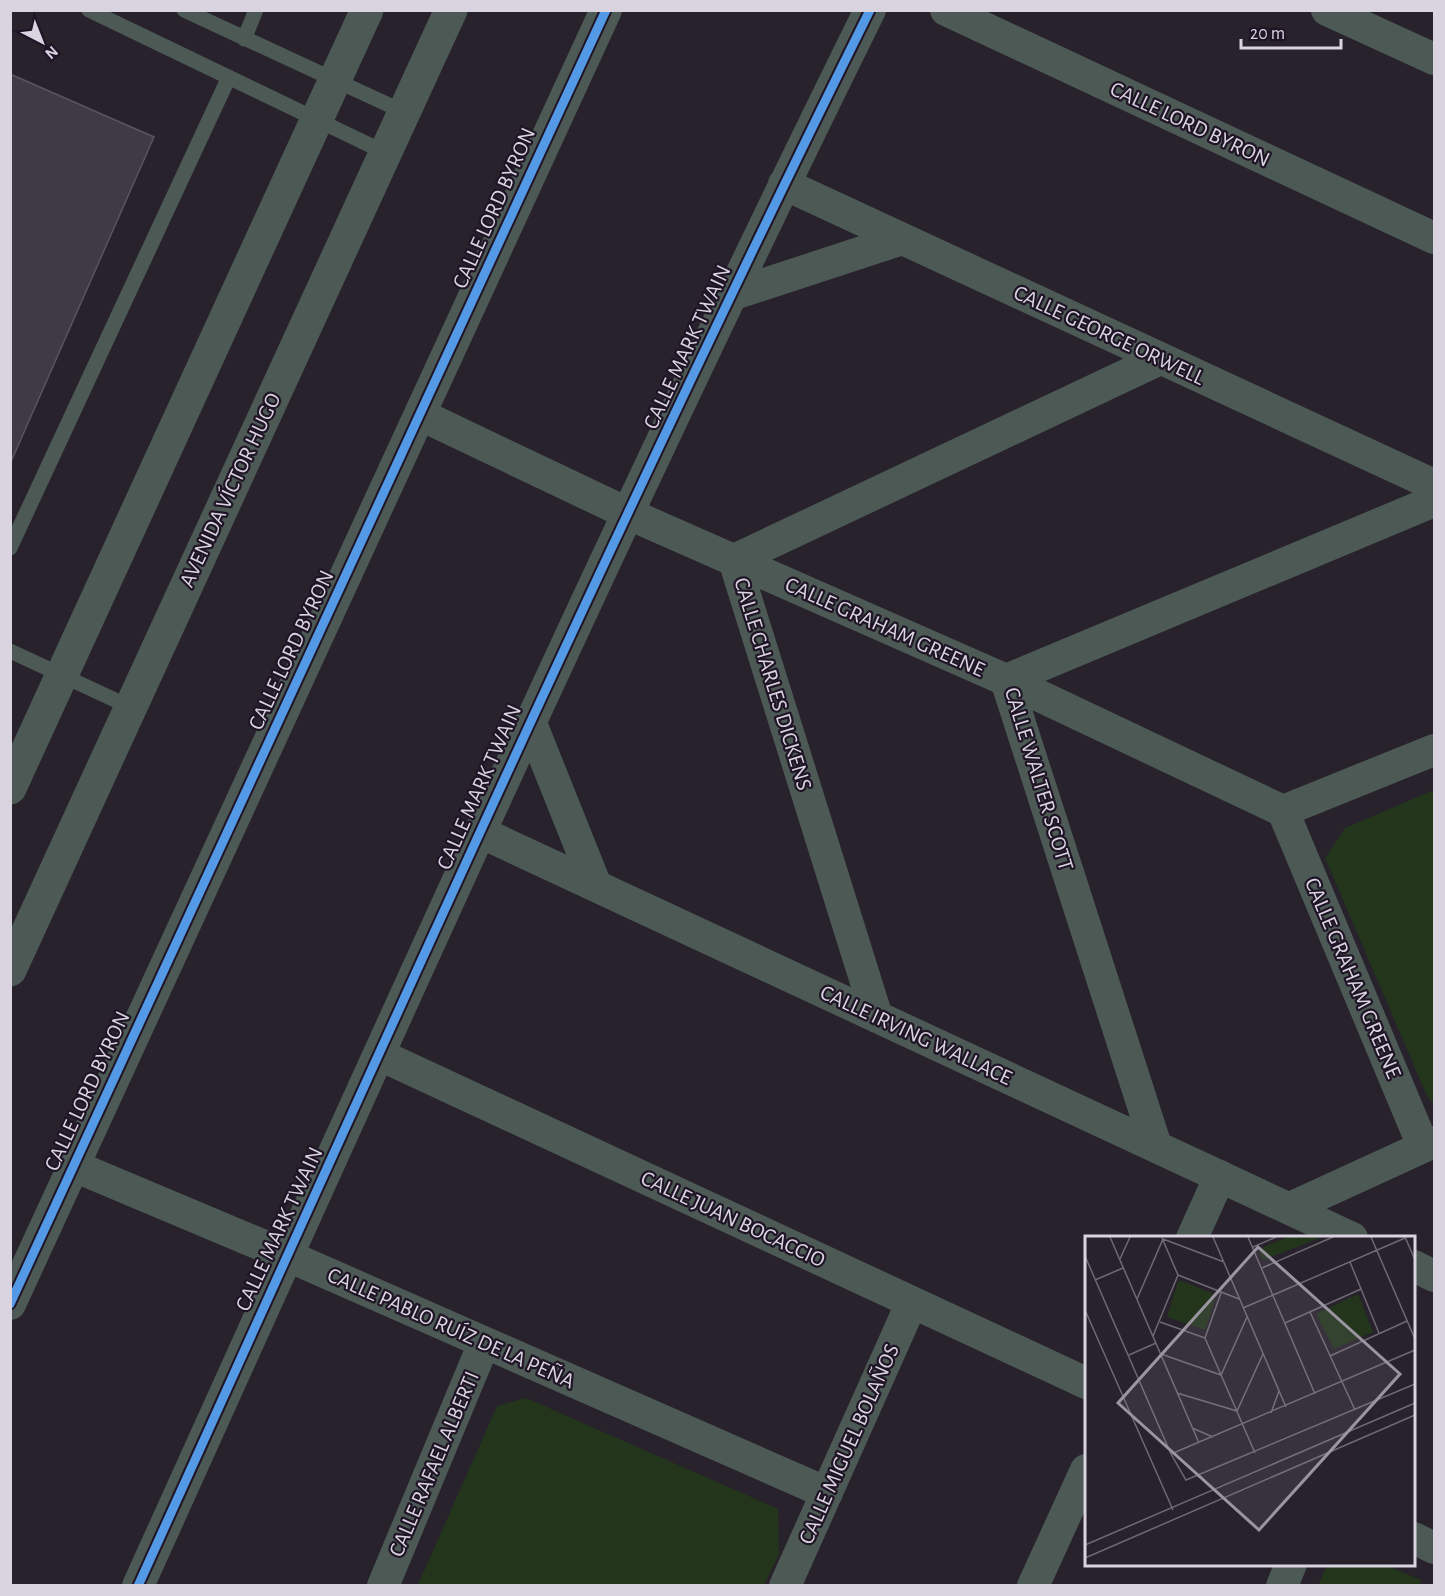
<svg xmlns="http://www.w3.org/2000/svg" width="1445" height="1596" viewBox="0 0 1445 1596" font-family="'Alegreya Sans',sans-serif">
  <rect width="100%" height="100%" fill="#27222c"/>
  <path fill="#23361c" d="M1434,790V1105L1427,1096L1325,858L1345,828Z
    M526,1398L778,1509L779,1554L764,1585H418L497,1406Z
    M1332,1565H1386L1421,1580L1420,1585H1318L1326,1568Z"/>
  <path fill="#3e3b44" stroke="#58555f" stroke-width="1.5" d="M10,74L154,137L10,464Z"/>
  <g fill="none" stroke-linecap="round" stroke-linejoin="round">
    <path stroke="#4c5954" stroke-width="15" d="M89,10L384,152
      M184,10L404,112
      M244,39L256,10
      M10,548L229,77
      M10,651L130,707"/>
    <path stroke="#4c5954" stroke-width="32" d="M946,10L1434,238
      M1327,10L1434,59
      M784,184L1434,485
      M734,294L902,239
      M421,415L629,514L1006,680L1283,811L1423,1146
      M530,721L596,886
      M1283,811L1434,750
      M480,832L1352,1238
      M877,1017L734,560L1160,359
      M380,1055L1086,1383
      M1156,1146L1006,680L1434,501
      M74,1166L288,1256L827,1493
      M1290,1208L1434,1142
      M1192,1238L1220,1176
      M1414,1266L1434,1276
      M10,1304L606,10
      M1414,1538L1434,1548
      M138,1586C377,1058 613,529 870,10
      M383,1586L484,1343
      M785,1586L912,1302
      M1033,1586L1086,1470
      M1282,1586L1291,1564"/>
    <path stroke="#4c5954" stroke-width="33" d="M10,788L367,10
      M10,970L451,10"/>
    <defs>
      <path id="cycleway" d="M10,1304L606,10
        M138,1586C377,1058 613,529 870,10"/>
    </defs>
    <use href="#cycleway" stroke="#1f1526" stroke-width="13"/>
    <use href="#cycleway" stroke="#5399e6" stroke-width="9"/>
  </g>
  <g text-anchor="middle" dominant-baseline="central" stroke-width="4.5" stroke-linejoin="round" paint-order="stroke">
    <g font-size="22" fill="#dad3e0" stroke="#1f1526">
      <text transform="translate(1190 124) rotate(25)">CALLE LORD BYRON</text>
      <text transform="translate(494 208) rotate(-66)">CALLE LORD BYRON</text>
      <text transform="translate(1109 335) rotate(25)">CALLE GEORGE ORWELL</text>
      <text transform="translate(687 347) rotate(-65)">CALLE MARK TWAIN</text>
      <text transform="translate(230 490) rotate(-65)">AVENIDA VÍCTOR HUGO</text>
      <text transform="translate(885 627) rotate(24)">CALLE GRAHAM GREENE</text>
      <text transform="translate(291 650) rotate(-65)">CALLE LORD BYRON</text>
      <text transform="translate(773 684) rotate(73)">CALLE CHARLES DICKENS</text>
      <text transform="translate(1039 779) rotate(73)">CALLE WALTER SCOTT</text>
      <text transform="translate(479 787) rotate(-66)">CALLE MARK TWAIN</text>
      <text transform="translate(1353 978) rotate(67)">CALLE GRAHAM GREENE</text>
      <text transform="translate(916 1035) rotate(25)">CALLE IRVING WALLACE</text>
      <text transform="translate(87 1091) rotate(-65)">CALLE LORD BYRON</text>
      <text transform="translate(733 1219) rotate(25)">CALLE JUAN BOCACCIO</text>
      <text transform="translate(279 1229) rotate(-65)">CALLE MARK TWAIN</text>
      <text transform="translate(451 1328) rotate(24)">CALLE PABLO RUÍZ DE LA PEÑA</text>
      <text transform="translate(849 1444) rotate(-66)">CALLE MIGUEL BOLAÑOS</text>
      <text transform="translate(434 1464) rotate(-67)">CALLE RAFAEL ALBERTI</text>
    </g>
  </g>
  <g transform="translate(1085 1236)">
    <rect width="330" height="330" fill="#27222c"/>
    <path d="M203,1H238L178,24L174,15L178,11ZM97,45L131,59L120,94L82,81L93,46ZM273,58L288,96L249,113L231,78Z" fill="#23361c"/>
    <path fill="none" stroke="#6f6974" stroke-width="1.5" d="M25,1L114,207M128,1L201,171M163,1L230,158M286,1L330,103M320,1L330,24M168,11L191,1M0,20L86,218L101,244L330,148M35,23L45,1M265,26L294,97M177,32L248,1M93,39L154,63M10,44L38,32M136,57L120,102L170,217M52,63L78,3L139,26M158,72L320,2M0,74L88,274M225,76L270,174M75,86L120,102M200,87L276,53M68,100L93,39L77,2M76,118L136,139L162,81M44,119L71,107M245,120L322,85M92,157L152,175L178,118M186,177L194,155M107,192L128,201M86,218L330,114M0,309L330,167M0,322L330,179"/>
    <path fill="#9b95a1" fill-opacity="0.15" stroke="#9b95a1" stroke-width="3" d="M173,11L315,138L174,294L33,167Z"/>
    <rect width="330" height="330" fill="none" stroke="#dad3e0" stroke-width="3"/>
  </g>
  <rect width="1445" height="1596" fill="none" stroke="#dad3e0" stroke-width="24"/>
  <g transform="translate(42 42) rotate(138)" stroke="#1f1526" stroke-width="4.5" paint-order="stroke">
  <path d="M0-4.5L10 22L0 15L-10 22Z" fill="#dad3e0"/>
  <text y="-9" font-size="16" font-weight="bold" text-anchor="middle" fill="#dad3e0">N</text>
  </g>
  <path d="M1241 39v9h100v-9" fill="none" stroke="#dad3e0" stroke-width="3"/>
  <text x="1250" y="39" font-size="18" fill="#dad3e0" stroke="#1f1526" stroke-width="4.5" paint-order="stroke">20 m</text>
</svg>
